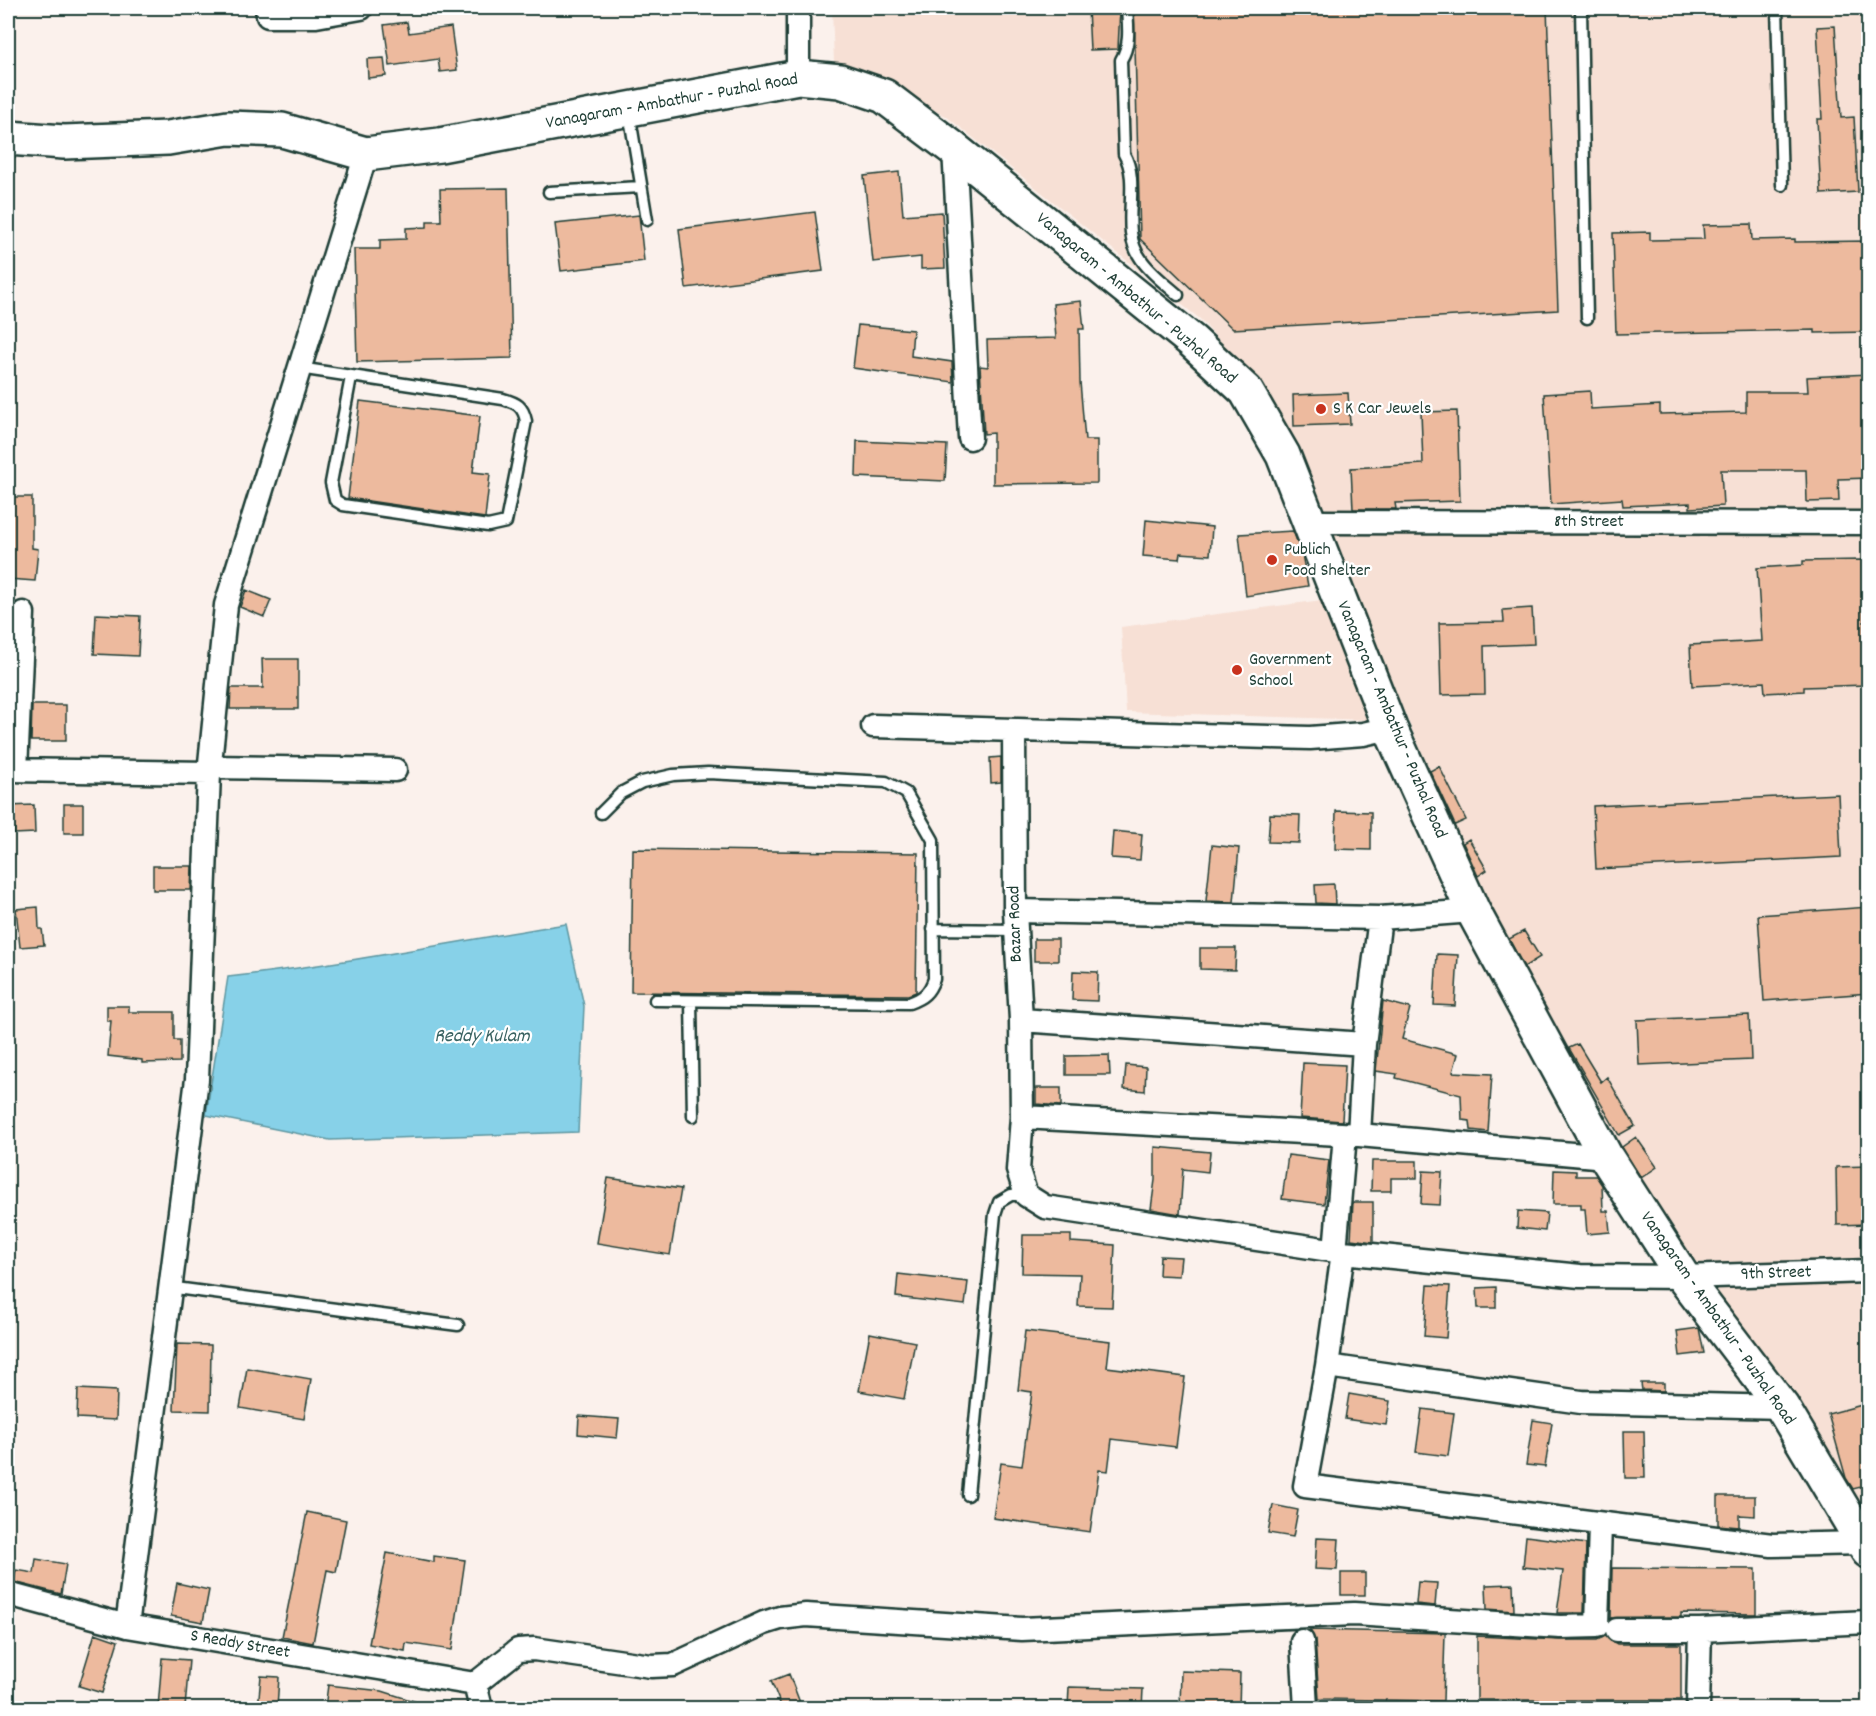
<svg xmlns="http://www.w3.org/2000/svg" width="1876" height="1716" viewBox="0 0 1876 1716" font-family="Dekko,sans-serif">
  <rect width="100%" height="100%" fill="#fbf1ec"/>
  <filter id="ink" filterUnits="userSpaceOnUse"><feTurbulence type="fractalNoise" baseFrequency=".0167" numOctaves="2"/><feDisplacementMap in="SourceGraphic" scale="12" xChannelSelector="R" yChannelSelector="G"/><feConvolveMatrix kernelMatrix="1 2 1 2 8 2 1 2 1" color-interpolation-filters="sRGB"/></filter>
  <g filter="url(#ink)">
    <path fill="#f7e0d5" d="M832,8H1868V1523L1800,1413L1651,1199L1489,906L1265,392L1200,319L946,116L834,63Z
      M1322,600L1372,720L1126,712L1121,627Z"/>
    <path fill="#87d1e8" stroke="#5d96a0" stroke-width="1.5" d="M566,924L584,1006L578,1132L330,1140L206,1115L228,977C341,964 453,942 566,924Z"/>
    <path fill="#edba9e" stroke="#1f3d34" stroke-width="1.5" d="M1088,8H1120L1118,49L1090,50Z
      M1134,8H1547L1558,310L1233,329L1140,239Z
      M407,22L409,33L451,27L457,70L440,72L438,59L390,66L384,25Z
      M1835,26L1841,118L1854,117L1858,192L1821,194L1817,119H1822L1817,27Z
      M384,58L386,76L368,78L367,59Z
      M899,172L903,215L942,212L945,268L921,269V257L873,262L864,176Z
      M508,188L512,358L357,362L354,249H380V240L406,239V228L427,227V221H441L440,189Z
      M815,212L823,271L686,288L679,229Z
      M639,215L644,261L561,271L555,224Z
      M1751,224L1752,240L1795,239V242L1869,241V332L1815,333V330L1616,334L1613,233L1650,232V240L1704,239L1703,225Z
      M1081,301L1084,329H1079L1080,382L1085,440H1097V483L993,484V433L984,434L980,366L988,367L987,340L1056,338L1053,304Z
      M858,325L913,330L911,356L952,362L953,382L853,368Z
      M1869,374V478L1838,479L1839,501L1807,502L1806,470H1721L1723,506L1690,508V503L1623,506L1622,499L1551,504L1544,394L1590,391L1591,409L1660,405V414L1746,412V392H1808L1807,377Z
      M1348,393L1350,424L1294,426L1293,395Z
      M360,401L480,416L473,472L490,474L485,518L348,498Z
      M1457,411L1460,501L1395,503L1396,509H1353L1351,468L1423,464L1421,412Z
      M857,441L947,445L945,481L856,477Z
      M8,497H32V548L38,549L35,581L8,579Z
      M1146,520L1212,527L1210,555L1180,553L1179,559L1143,556Z
      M1293,531L1302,554L1308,586L1246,596L1239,534Z
      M1862,560L1866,685L1804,687V691L1765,693L1764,682L1692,686L1690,645L1762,641L1757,568L1803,565V561Z
      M246,590L271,600L264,617L240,607Z
      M1532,608L1534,644L1484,646L1485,694L1441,695L1439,623L1504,622L1503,610Z
      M96,614L140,616L138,656L94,654Z
      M262,659H298V709H230L231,688H263Z
      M32,705H66V741H31Z
      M1001,757V782L991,783L990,758Z
      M1439,766L1466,820L1455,825L1430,771Z
      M1838,794L1841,857L1596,869L1593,806Z
      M64,804H83V833H64Z
      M34,805L35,833L14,834V828H8V806Z
      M1336,811L1371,812V850L1335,849Z
      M1270,814L1300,815L1299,843L1268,842Z
      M1113,831L1142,834L1140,860L1111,858Z
      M1469,839L1487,870L1478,876L1463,843Z
      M1212,845L1239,848L1234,902L1206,901Z
      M633,849L918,853L916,992L908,995L631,992Z
      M153,866H192L191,890H153Z
      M1334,884L1335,904L1316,903L1315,885Z
      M38,907L39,929H42L44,945L20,947L16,909Z
      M1869,907V993L1764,1001L1758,915Z
      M1524,931L1540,957L1524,967L1509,939Z
      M1034,939H1058V961H1034Z
      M1200,948H1236L1235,970L1200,969Z
      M1437,954L1458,955L1455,1006L1434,1005Z
      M1073,971L1098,972L1097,1001L1072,1000Z
      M1383,1001L1410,1008L1402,1039L1458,1054L1453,1072L1492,1074L1488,1132L1471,1130L1470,1121L1462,1120L1461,1095L1396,1078L1397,1074L1376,1071Z
      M107,1006H129V1012H174V1040H180V1062L142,1063V1060L108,1056L111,1021H107Z
      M1749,1015L1751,1060L1639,1065L1637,1020Z
      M1578,1044L1601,1082L1607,1077L1635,1126L1619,1135L1569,1048Z
      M1109,1055L1110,1075H1066V1056Z
      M1303,1063L1345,1065L1342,1121L1300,1118Z
      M1126,1065L1146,1067L1145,1091L1124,1089Z
      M1036,1088H1061V1106L1036,1104Z
      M1636,1137L1657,1167L1641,1178L1622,1147Z
      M1155,1147L1210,1152L1208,1172L1183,1169L1180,1214L1151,1209L1155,1180Z
      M1288,1155L1329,1160L1324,1204L1282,1199Z
      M1372,1161H1417V1178H1391V1191H1371Z
      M1869,1166V1224L1837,1225L1836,1167Z
      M1554,1170L1576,1171V1176H1596L1602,1185L1603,1211H1608L1610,1232L1587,1234L1585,1209H1581V1204H1553Z
      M1423,1171L1442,1172L1440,1205L1421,1204Z
      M608,1178L681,1189L670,1255L597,1243Z
      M1353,1202H1373V1242L1351,1239Z
      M1518,1211L1547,1213L1545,1231L1517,1228Z
      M1023,1235H1071V1242L1115,1245L1112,1307L1078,1306L1080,1274L1022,1273Z
      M1160,1256L1181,1257L1179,1276L1159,1275Z
      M898,1274L968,1282L965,1305L896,1297Z
      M1428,1285L1450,1286L1446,1338L1424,1336Z
      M1496,1287V1308H1478L1477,1288Z
      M1699,1328L1704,1353L1680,1356L1677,1331Z
      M1025,1331L1110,1341L1107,1367L1185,1377L1176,1447L1112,1439L1108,1471L1099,1470L1090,1532L993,1518L1001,1463L1022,1466L1032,1392L1018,1390Z
      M870,1333L915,1342L904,1399L859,1391Z
      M177,1344L211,1345L210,1411L174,1410Z
      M247,1368L311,1379L304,1419L240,1408Z
      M1641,1383H1664V1391L1642,1390Z
      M78,1389L117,1391L116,1420L77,1418Z
      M1349,1394L1390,1401L1386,1425L1345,1419Z
      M1862,1405L1869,1428V1485L1853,1489L1846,1478L1828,1414Z
      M1422,1409L1454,1413L1448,1456L1416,1452Z
      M579,1416L619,1419L617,1438L578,1434Z
      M1533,1420L1552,1423L1545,1467L1526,1465Z
      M1624,1431H1644L1645,1478H1625Z
      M1718,1496H1755V1516L1739,1515V1527L1718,1525Z
      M1273,1505L1298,1510L1293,1537L1268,1533Z
      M307,1512L346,1520L336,1572L327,1570L313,1643L282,1637Z
      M1526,1536L1586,1544L1584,1613H1557L1563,1571L1523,1567Z
      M1317,1538L1339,1539L1337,1570L1315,1569Z
      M387,1553L434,1562V1556L465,1560L452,1650L406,1643L405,1651L369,1644Z
      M36,1559L66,1564L61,1594L14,1582L16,1570L34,1573Z
      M1612,1568L1756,1569V1614L1681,1613V1617L1611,1618Z
      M1341,1573H1365V1595H1341Z
      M1418,1582L1437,1583L1435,1606L1416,1604Z
      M177,1583L209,1590L203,1622L171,1616Z
      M1513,1584L1514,1611L1487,1609L1486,1585Z
      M1310,1630L1445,1633L1443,1701L1319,1699L1315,1640Z
      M95,1633L118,1641L102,1693L79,1686Z
      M1477,1636L1560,1640H1597L1605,1636L1617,1644H1681V1700H1477Z
      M162,1658L189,1660L185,1708H158Z
      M1181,1671L1240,1673L1239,1708H1180Z
      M789,1674L802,1708H782L771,1681Z
      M261,1676L279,1677L277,1708H258Z
      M328,1685L382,1691L420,1703L419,1708H325Z
      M1069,1687L1143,1689L1142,1708H1068Z"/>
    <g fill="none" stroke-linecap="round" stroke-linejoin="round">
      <defs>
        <path id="lane" d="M1127,8C1128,26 1131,44 1121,60L1124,154C1142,185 1118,228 1141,259C1150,273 1166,284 1178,295
          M1581,8L1587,318
          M1777,8L1782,185
          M629,112L647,220
          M549,192L641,187
          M299,368L503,399C517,403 523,406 526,421L506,522L488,526L343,505L335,500L331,483L351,377
          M601,813L621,793L642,782L673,775L708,773L886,782L906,793L933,840L934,979C929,993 923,998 909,1003L655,1000
          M933,929L1016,930
          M691,1001L693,1116
          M168,1287L458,1325
          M968,1495L995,1214L999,1202L1011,1195H1026"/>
        <path id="street" d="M267,8L268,16H316L361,8
          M798,77V8
          M954,149L970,438
          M1310,522L1868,523
          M873,726L1310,738L1363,734L1390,728
          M1014,730L1015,911L1021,1020L1022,1117L1018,1170L1026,1195L1045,1207L1343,1252L1580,1276L1683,1277L1868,1271
          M210,767L395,770
          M8,770L209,773
          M16,770L23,613
          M1015,911L1380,918L1473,911
          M1021,1020L1364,1044
          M1022,1117L1359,1135L1606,1157
          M1359,1135L1364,1044L1380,918
          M1335,1251L1345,1135
          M1343,1252L1327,1366L1305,1486L1772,1545L1865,1543
          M1327,1366L1581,1402L1782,1407
          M8,1594L127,1626L475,1684
          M127,1626L197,1079L209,773L226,605L366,154
          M1617,1630H1700L1868,1622
          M1302,1641L1306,1708
          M475,1684L518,1650L534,1649L651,1666L673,1665L764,1623L780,1618L806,1615L1022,1629L1354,1614L1560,1627L1597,1626L1600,1524
          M475,1684L481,1708
          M1698,1708L1700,1630"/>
        <path id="primary" d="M8,138L64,142L168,138L228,128L282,130L366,154L440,145L798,77L840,81L884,96L954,149L1192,341L1246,391L1283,455L1390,728L1473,911L1606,1157L1683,1277L1782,1407L1868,1551"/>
      </defs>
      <use href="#lane" stroke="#1f3d34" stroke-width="15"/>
      <use href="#street" stroke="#1f3d34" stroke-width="27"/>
      <use href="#primary" stroke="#1f3d34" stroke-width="38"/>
      <use href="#lane" stroke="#fff" stroke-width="10"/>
      <use href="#street" stroke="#fff" stroke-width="22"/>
      <use href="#primary" stroke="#fff" stroke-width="33"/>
    </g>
  </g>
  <g fill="#c8321e" stroke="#fff" stroke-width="2">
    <circle cx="1321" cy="409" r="6"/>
    <circle cx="1272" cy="560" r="6"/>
    <circle cx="1237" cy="670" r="6"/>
  </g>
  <g text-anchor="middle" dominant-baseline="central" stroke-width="4.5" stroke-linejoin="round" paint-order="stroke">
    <g font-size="18" fill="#1f3d34" stroke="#fff">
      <text transform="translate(672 102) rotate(-10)">Vanagaram - Ambathur - Puzhal Road</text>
      <text transform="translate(1136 299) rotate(40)">Vanagaram - Ambathur - Puzhal Road</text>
      <text x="1589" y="522">8th Street</text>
      <text transform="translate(1391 720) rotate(67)">Vanagaram - Ambathur - Puzhal Road</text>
      <text transform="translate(1016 924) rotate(-92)">Bazar Road</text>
      <text transform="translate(1776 1274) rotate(-2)">9th Street</text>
      <text transform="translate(1717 1319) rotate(55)">Vanagaram - Ambathur - Puzhal Road</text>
      <text transform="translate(240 1645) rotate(10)">S Reddy Street</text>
    </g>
    <g font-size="18" fill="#1f3d34" stroke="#fff" text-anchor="start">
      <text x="1333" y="409">S K Car Jewels</text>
      <text x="1284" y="550">Publich<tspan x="1284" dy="21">Food Shelter</tspan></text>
      <text x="1249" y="660">Government<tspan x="1249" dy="21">School</tspan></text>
    </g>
    <g font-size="20" font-style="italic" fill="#396261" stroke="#fff">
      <text x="482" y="1037">Reddy Kulam</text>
    </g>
  </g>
  <rect width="1876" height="1716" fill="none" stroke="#fff" stroke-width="30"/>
  <rect x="15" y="15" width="1846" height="1686" fill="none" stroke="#1f3d34" stroke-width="2" filter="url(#ink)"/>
</svg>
